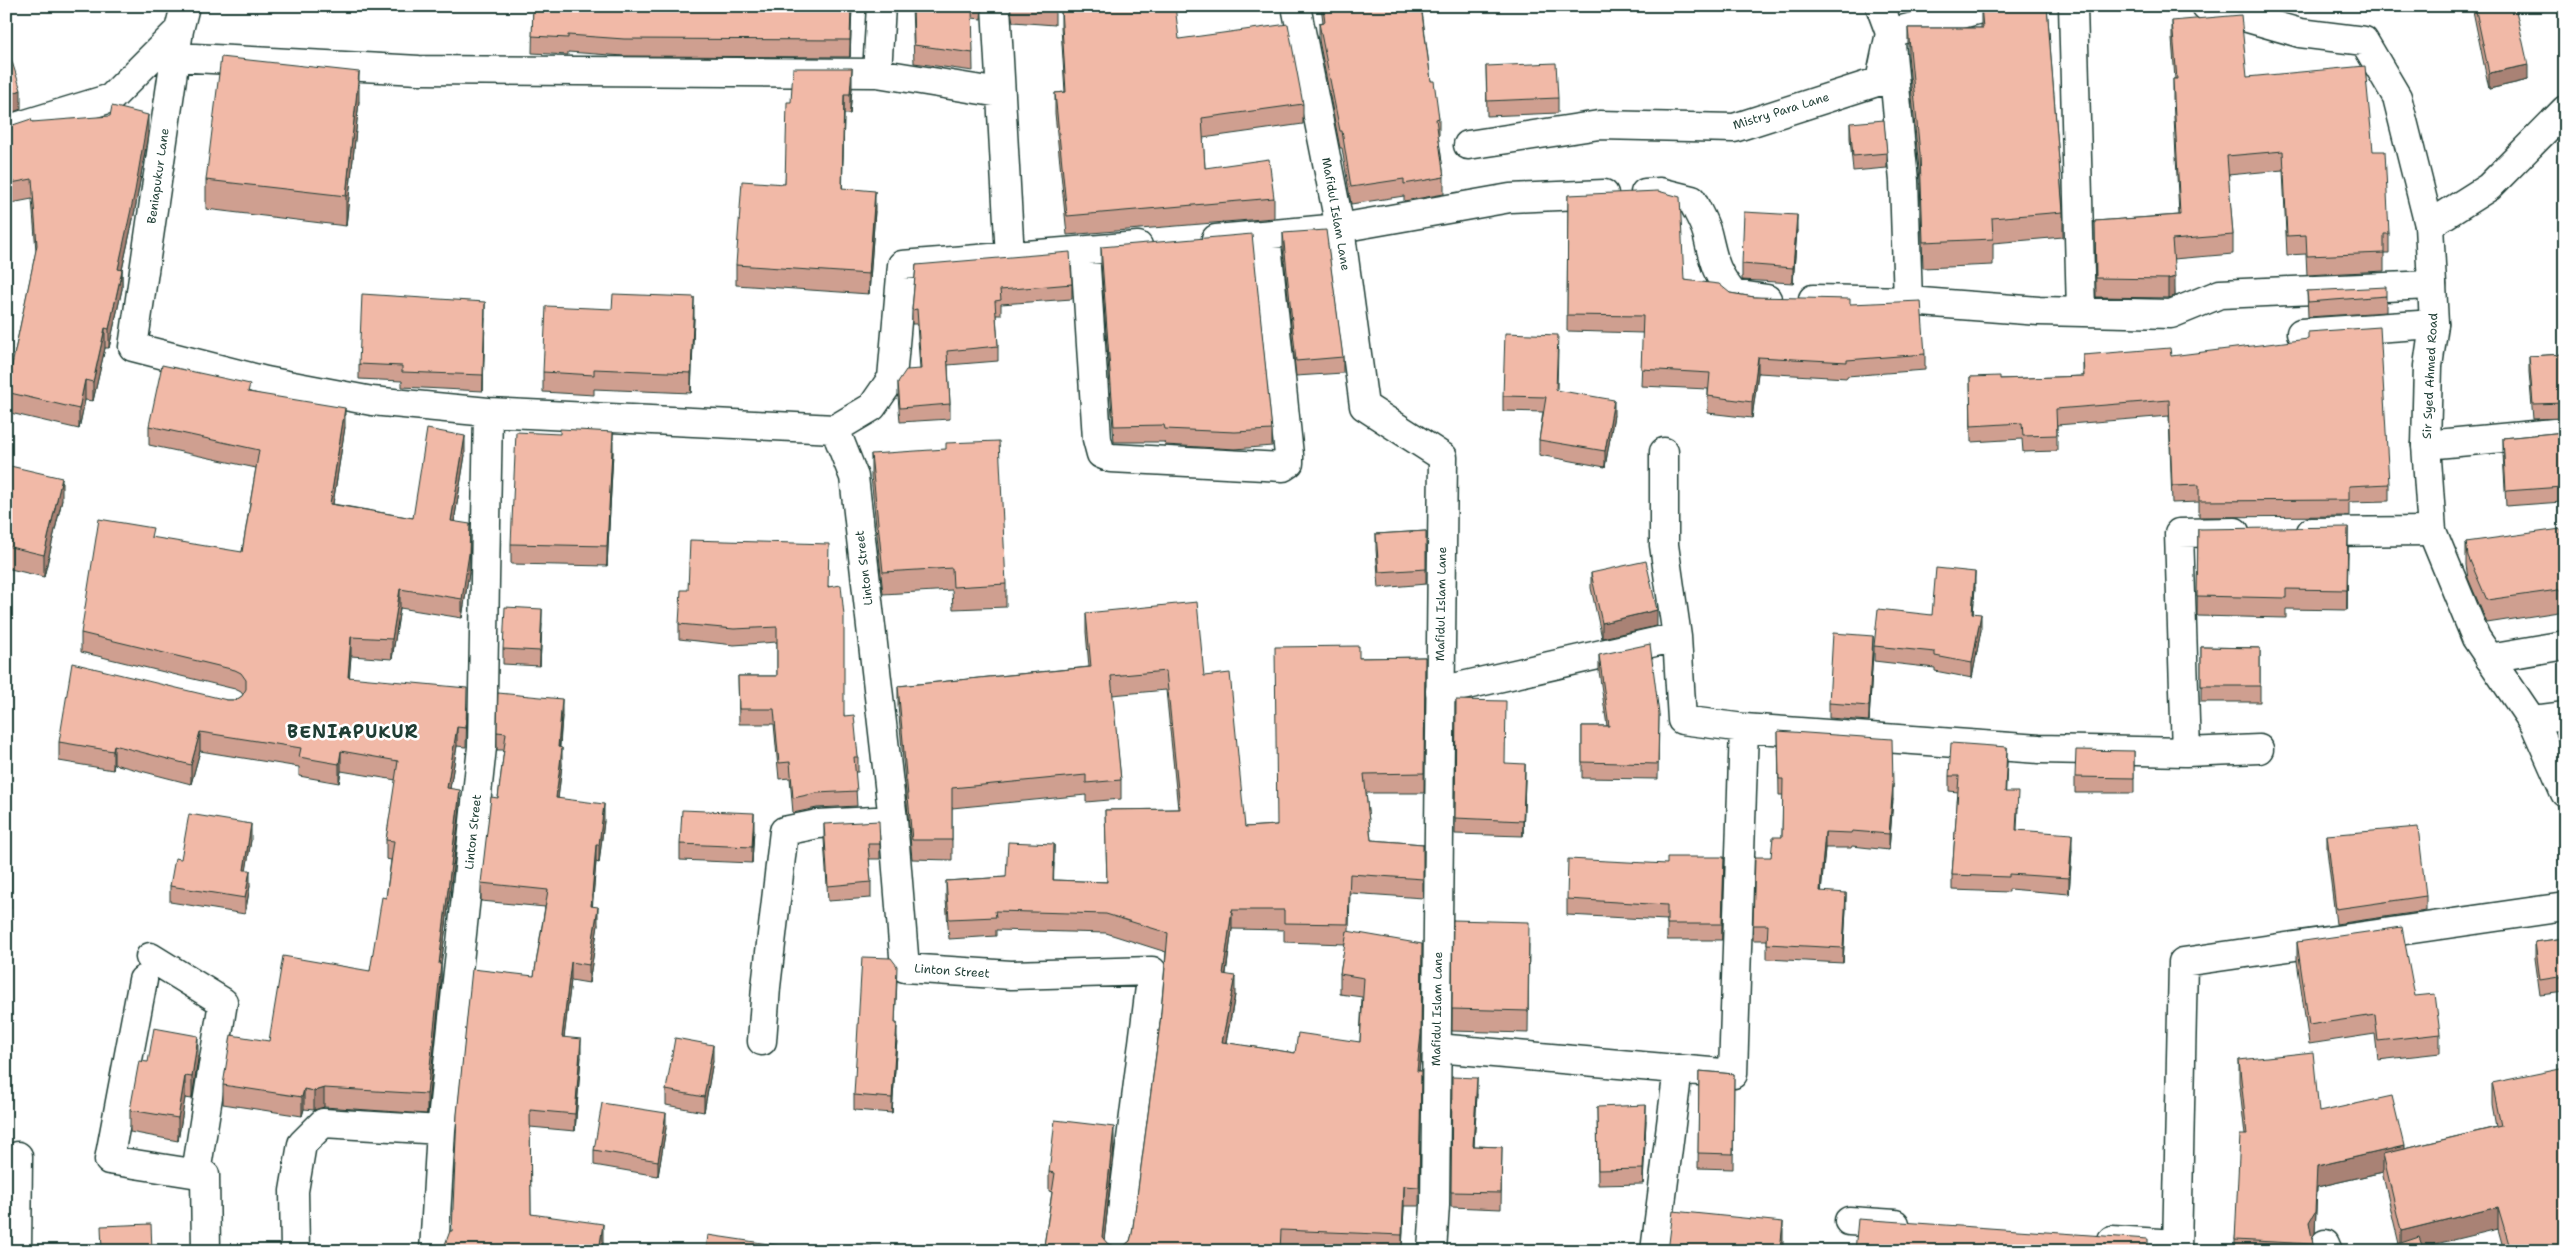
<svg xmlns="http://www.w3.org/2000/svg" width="2571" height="1257" viewBox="0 0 2571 1257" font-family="'Shantell Sans',sans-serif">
  <rect width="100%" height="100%" fill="#fff"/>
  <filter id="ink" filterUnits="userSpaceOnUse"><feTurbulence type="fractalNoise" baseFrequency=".02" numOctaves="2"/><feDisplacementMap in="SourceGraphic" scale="10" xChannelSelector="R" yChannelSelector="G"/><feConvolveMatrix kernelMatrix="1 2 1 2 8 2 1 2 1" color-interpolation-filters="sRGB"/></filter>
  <g filter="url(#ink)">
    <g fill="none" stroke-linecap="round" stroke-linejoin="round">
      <defs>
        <path id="street" d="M185,6L179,30L133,347L266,381L372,401L488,412L835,429L854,477L893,820L905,968L1011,975L1152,971L1117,1251
          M996,6L1010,257
          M1880,6L1890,33L1904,181L1908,301
          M2073,6L2081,312
          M2206,6L2300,33L2364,41L2397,97L2429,225
          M1890,33L1992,6
          M175,57L419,70L877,73L1000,93
          M877,73L881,6
          M6,130L111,98L179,30
          M1468,145L1599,125L1734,128L1880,81L1890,33
          M1645,193L1660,192L1692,200C1697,211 1704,222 1707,233C1714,261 1714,270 1733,294L1767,299
          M1216,239L1340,228L1510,198L1604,194
          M1085,251L1097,439L1101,454L1111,458L1283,467L1289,463V455L1266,235
          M1813,299L1908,301L2039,311L2171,314L2220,294L2432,285
          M2301,333L2434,324
          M835,429L872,407L892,378L902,265L1138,246
          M2426,445L2565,432
          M1664,452V545L1677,637L1682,720L1744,728L2039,749L2186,752L2259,749
          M2311,532L2432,531
          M2489,658L2565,645
          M1440,691L1677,637
          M2532,720L2565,716
          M2186,752L2179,533L2235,532
          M150,957L223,1002L196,1173
          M143,980L109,1160L205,1175L206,1251
          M762,1041L766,987L784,831L818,824L893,820
          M1437,1048L1733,1074L1744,728
          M1849,1221L1895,1224
          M2112,1240L2177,1244
          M2325,1244L2328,1251
          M17,1251L18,1156
          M295,1251L294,1191L302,1144L323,1123L441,1130
          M434,1251L441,1130L482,747L488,412
          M1655,1251L1678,1069
          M2177,1251L2183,962L2565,907"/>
        <path id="secondary" d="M1296,6L1340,228L1364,406L1443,457L1435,1205L1432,1251
          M2565,110L2489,187L2429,225L2434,324L2428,366L2426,445L2432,531L2476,638L2535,725L2565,793"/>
      </defs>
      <use href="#street" stroke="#1f3d34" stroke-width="31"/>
      <use href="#secondary" stroke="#1f3d34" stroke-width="31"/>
      <use href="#street" stroke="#fff" stroke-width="28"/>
      <use href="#secondary" stroke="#fff" stroke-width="28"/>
    </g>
    <path fill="#cf9f90" stroke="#1f3d34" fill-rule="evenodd" d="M533,6H852L850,57L624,56L568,52V55L532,53Z
      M912,6H982L981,19L972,18L973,71L914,63Z
      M1010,6H1055V25L1013,22Z
      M1321,6H1451L1422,11L1431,81L1439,118V135H1438L1444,177V194L1404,201V196L1351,204L1342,148H1340L1319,40V23L1323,22Z
      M1981,6H2047L2063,212V237L1993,243V265L1923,268L1920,180L1908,54V28H1981Z
      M2472,6H2515L2528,80L2489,89Z
      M1108,8L1179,39L1303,104V124L1203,138L1205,168L1274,198V218L1067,235L1055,113V93L1065,92L1061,28V9Z
      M2172,21L2247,77L2373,151L2389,234V253H2384V271L2307,275L2306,254L2287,255L2283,170L2228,175L2233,235V254L2173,259L2175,296L2168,298L2096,297L2095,221L2179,215L2173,98V79H2175L2172,39Z
      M1486,66L1558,98V113L1487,116Z
      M852,88L850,114H844L842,188L875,211L869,294L736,285V265L785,184L791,102Z
      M359,101L346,226L206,209V180Z
      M32,122L148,134L135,210L122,270V289L109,348H105L93,401L85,400L79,429L6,412V369L11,370L36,251L32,199L6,204V126Z
      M1850,123L1887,153V168L1853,171L1850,138Z
      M1568,195L1684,280L1730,293L1754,297L1850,304L1925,354V370L1847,376V378L1758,373L1752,418L1708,413V389L1641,386L1643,333L1567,331Z
      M1797,230L1793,283L1742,280V264Z
      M1283,233L1343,357V373L1296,376L1283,248Z
      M1101,247L1272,430V446L1235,449L1165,445L1164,442H1114L1101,264Z
      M916,265L1072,284V299L1001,304V315H996L998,346V361L948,365L950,404V419L900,422L898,396V382L920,369L917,324H912V310Z
      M2307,291L2386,296V312L2308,317Z
      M694,317L691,393L594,389V395L543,392V372Z
      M485,318L483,391L402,387V381L359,379V364Z
      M1558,350L1557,390L1614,415L1605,467L1539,455V440L1543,412L1503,411V396Z
      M2565,354V418L2533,419L2529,372V356Z
      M2083,355L2171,356L2389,484V501L2349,502V516L2199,517V502L2172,503L2169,416L2057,425V451L2023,452L2022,439L1971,442L1970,377L2000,379L2083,376Z
      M250,392L345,427L333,504L413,518L465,455L454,522L469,573L462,618L400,608L392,659L351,656L349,677L467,707L466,747L457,746L450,788L460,809L441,966V983L427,1114L324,1107L314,1110L304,1109L302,1116L223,1104V1085L269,1041L370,971L386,898L391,860L386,859V840L396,780L341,771L339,783L299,776V767L200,751L191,784L114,764L113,770L59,761V742L227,700H236L242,696L243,695L241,692L235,689L81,652V633L242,552L256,468L149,445V426Z
      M2565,432V527L2562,502L2506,506L2503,454V438Z
      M613,452L607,566L511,564V544Z
      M871,454L1006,584V607L953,609L952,590L883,594L871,476Z
      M6,465L62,500L44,577L6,568Z
      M2198,529L2348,547L2347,610L2286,609V618L2197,616Z
      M1426,531V584L1379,588L1376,550V534Z
      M2466,542L2565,554V611L2487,623L2468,578L2466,565Z
      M1591,573L1657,626L1602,638L1591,588Z
      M829,586L844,716L858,757V772H855L857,806L817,808L793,813L790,778L779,779L774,724H739L738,676H777V642L734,645L679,639V624L688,590Z
      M1975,587L1973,613L1981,630L1972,678L1935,671V668L1874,661V646L1932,615Z
      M1086,613L1204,676L1245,827L1277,825L1359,658L1425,657L1424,793H1366L1371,840L1423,844V898L1350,893L1349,931L1421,1053L1419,1071H1421L1419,1206H1404L1402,1251H1311L1281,1250V1251H1033L1044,1246L1052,1192L1049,1191V1172L1114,1146L1104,1240L1108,1244L1116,1247L1124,1246L1130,1241L1132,1234L1160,1024L1166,952L1106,933L996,930V936L949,939L946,900V881L1006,877L1054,863L1053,880L1107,882L1105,810L1178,809L1166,690L1112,695L1121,780V799L1086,802V795L952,808V860L912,859L898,705V686L1089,667L1086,632ZM1232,929L1284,930V942L1345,944L1340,974V994L1362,997L1360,1042L1295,1053L1226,1043L1235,995L1226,974Z
      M542,624L540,666L503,664V649Z
      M2201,647L2260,648V702H2201Z
      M1873,651L1869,721L1829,718V703Z
      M1599,655L1659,714L1658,779L1582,778V726H1607L1599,671Z
      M1456,700L1505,763L1525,779L1523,836L1455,834Z
      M562,716L560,747L562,765L558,798L604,821L599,863L596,862L592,906L598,925L589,983L571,980L564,1037L581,1057L575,1131L530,1127L531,1214L603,1242L602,1251H406L443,1250L452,1231L534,976L545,907L481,901V883L498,798L504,750H497V732Z
      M1778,731L1893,799L1889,850L1852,846L1851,848H1825L1821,891L1846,908L1843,963L1767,959V940H1753V925L1771,857L1782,837L1783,795H1779Z
      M2134,751V793H2075V777Z
      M2007,762L2005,792L2018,808L2017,830L2072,850L2069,894L2009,889V892L1952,890V875L1958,792L1949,791V776Z
      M6,806H11V909H6Z
      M824,824L880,844V859H869L871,882V898L828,901L824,839Z
      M754,829L752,863L680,860V844Z
      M2327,835L2426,896V911L2336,924L2327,850Z
      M251,840L246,870L250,886L245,914L170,902V886L181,859Z
      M1724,873L1722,940H1667V920L1567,915V899Z
      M1453,920L1529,944L1528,1033L1452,1031Z
      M2565,938V992L2540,995L2535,958V942Z
      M2297,942L2415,996L2440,1034V1053L2378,1060L2375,1034L2309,1044L2297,961Z
      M897,981L895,1023L897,1039L892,1113L854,1110V1095Z
      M198,1059L192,1099L185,1098L178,1141L130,1132V1110L148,1062Z
      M2239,1060L2319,1112L2404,1149L2496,1127L2492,1104V1083L2565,1251H2504L2498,1229L2399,1244L2383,1176V1172L2317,1187L2315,1233L2312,1237L2313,1251H2235V1240L2245,1135L2239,1081Z
      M713,1061L704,1112L666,1105V1090Z
      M1699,1071L1734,1074L1733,1169L1698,1168Z
      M1452,1077L1477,1094L1474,1146L1502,1147L1501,1209L1451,1207Z
      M1597,1107L1646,1120L1643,1184L1598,1185Z
      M666,1128L658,1176L594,1165V1150Z"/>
    <path fill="#a98275" stroke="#1f3d34" d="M851,6H852L850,57V40Z
      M2528,65V80L2489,89V73Z
      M852,68V88L850,114V94Z
      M359,72V101L346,226V196Z
      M21,90V109L6,115V96Z
      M844,94V114L842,208V188Z
      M148,115V134L135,210L118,288V269Z
      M875,191V211L869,294V274Z
      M1797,215V230L1793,283V268Z
      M122,270V289L109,348V329Z
      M2175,277V296L2168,298V279Z
      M694,297V317L691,393V373Z
      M485,302V318L483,391V375Z
      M105,328V348L93,401V382Z
      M1758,357V373L1752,418V402Z
      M85,380V400L79,429V409Z
      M1614,400V415L1605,467V451Z
      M345,408V427L330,523V504Z
      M613,432V452L607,566V546Z
      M465,436V455L451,540V521Z
      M62,478V500L44,577V555Z
      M470,524L469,573L462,618V599Z
      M2348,527V547L2347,610V590Z
      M1975,572V587L1972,628V613Z
      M400,589V608L392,659V639Z
      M542,609V624L540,666V651Z
      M1657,610V626L1602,638V623Z
      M1981,614V630L1972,678V663Z
      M1873,636V651L1869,721V706Z
      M351,637V656L348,696V677Z
      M562,699V716L558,765V747Z
      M457,727V746L447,807V788Z
      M200,732V751L191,784V765Z
      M114,745V764L113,770V751Z
      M2007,747V762L2005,807V792Z
      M562,748V765L556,816V798Z
      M341,751V771L339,783V764Z
      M1525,764V779L1523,836V821Z
      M1893,784V799L1889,850V834Z
      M460,790V809L441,966V983L427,1114V1094L439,964Z
      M604,804V821L599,863V845Z
      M754,813V829L752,863V847Z
      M251,824V840L244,885V870Z
      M1825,832V848L1820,907V891Z
      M2072,834V850L2069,894V878Z
      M1054,844V863L1053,899V880Z
      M596,845V862L591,924V906Z
      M1724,857V873L1722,940V924Z
      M250,870V886L245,914V898Z
      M1846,893V908L1843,963V948Z
      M598,907V925L589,983V965Z
      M1232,910V929L1223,993V974Z
      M1422,944L1421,1053L1417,1090V1071Z
      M571,962V980L562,1055V1037Z
      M1235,976V995L1222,1062V1042Z
      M897,1023V1039L892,1113V1098Z
      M198,1036V1059L192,1099V1077Z
      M581,1039V1057L575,1131V1114Z
      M713,1045V1061L704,1112V1097Z
      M185,1076V1098L178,1141V1118Z
      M1477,1078V1094L1473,1161V1146Z
      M324,1088V1107L314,1110V1091Z
      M304,1089V1109L302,1116V1097Z
      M1646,1105V1120L1643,1184V1169Z
      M666,1113V1128L658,1176V1161Z
      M1114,1127V1146L1103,1251L1102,1237Z
      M2404,1146V1167L2383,1154V1172L2317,1187L2315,1233L2309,1243V1222L2317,1166Z
      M1404,1186V1206L1402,1251V1235Z
      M2498,1207V1229L2407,1251H2401V1231Z
      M1783,1222V1251H1780Z
      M603,1224V1242L602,1251H599Z"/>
    <path fill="#f1b9a7" stroke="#1f3d34" d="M533,6H851L850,40L624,39L568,35V38L532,36Z
      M913,6H972L973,53L914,45Z
      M1100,6H1108V8L1124,6H1175L1179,39L1288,24L1303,104L1202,118L1205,168L1269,159L1274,198L1067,216L1055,93L1066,92L1061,9Z
      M1323,6H1421L1431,81H1434L1439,118L1436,119L1444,177L1404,184V179L1351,187L1342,131H1340L1319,23L1325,22Z
      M1981,6H2047L2063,212L1992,218L1993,239L1923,242L1920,154L1908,28H1983Z
      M2475,6H2515L2528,65L2489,73Z
      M2241,15L2247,77L2365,66L2373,151H2385L2389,234H2384V253L2307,256L2306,235L2287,236L2283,151L2227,156L2233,235L2172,240L2175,277L2168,279L2096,278L2095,221L2180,215L2173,79H2177L2172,21Z
      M6,43L21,90L6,96Z
      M221,57L359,72L346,196L206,180Z
      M1556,63L1558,98L1487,101L1486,66Z
      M793,68H852L850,94H844L842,188L875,191L869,274L736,265L742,181L785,184L787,102H791Z
      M112,106L148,115L135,191L118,269L122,270L109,329L105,328L93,382L85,380L79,409L6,392V369L11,370L37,245L32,179L6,184V126H10L31,119L32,122L110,116Z
      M1884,120L1887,153L1853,156L1850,123Z
      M1658,191L1680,197L1684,280L1719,284L1730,293L1754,297L1850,299V304L1921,301L1925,354L1847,360V362L1758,357L1752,402L1708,396L1710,373L1641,369L1643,316L1567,315L1568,195Z
      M1744,212L1797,215L1793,268L1742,264Z
      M1326,230L1343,357L1296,361L1283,233Z
      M1252,234L1272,430L1235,432L1165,429L1164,425L1114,426L1101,247Z
      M1070,252L1072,284L1000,290L1001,300L995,301L998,346L947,351L950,404L900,408L898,382L906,370L921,369L917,309L912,310L916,265Z
      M2386,287V296L2308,302L2307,291Z
      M362,294L485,302L483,375L402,372V366L359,364Z
      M613,294L694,297L691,373L594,369V375L543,372L546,306L612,309Z
      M2380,327L2389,484L2349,486V500L2199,501V485L2172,486L2169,400L2056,409L2057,435L2023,436L2022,423L1971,426L1970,377L2000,376V379L2084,376L2083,355L2170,348L2171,356L2308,339V332Z
      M1505,333L1558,335L1556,390L1614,400L1605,451L1539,440L1546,397L1503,396Z
      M2565,354V403L2533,404L2529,356Z
      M162,365L250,384L248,392L345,408L330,504L413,518L427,429L465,436L451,521L470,524L469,554L462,599L400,589L392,639L351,637L348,677L467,688L466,728L457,727L447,788L460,790L439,964H441L427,1094L324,1088L314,1091L304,1089L302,1097L223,1085L231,1035L269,1041L283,956L370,971L382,897L386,898L394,841L386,840L398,761L341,751L339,764L299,757L301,748L200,732L191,765L114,745L113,751L59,742L72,663L227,700H236L242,696L246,689V680L241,673L235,670L81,633L99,519L153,528L151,537L242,552L259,450L149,426Z
      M560,429L613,432L607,546L511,544L516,432L560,434Z
      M2565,432V512L2562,487L2506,491L2503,438Z
      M999,441L1006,584L953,587L952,568L883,572L871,454L946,449V443Z
      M6,465L62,478L44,555L6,546Z
      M2348,527L2347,590L2286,589V598L2197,596L2198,529Z
      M2561,529L2565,554V589L2487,600L2468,556L2466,542Z
      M1426,531V569L1379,572L1376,534Z
      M690,540L829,544L828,587L841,585L844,616V716L854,715L858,757H854L857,791L817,793L793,798L790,762L779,763L774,709H739L738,676H777V627L734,629L679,624L681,590H688Z
      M1646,561L1657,610L1602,623L1591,573Z
      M1936,568L1975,572L1972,613L1981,614L1972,663L1935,656V652L1874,646L1878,609L1932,615Z
      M1197,602L1204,676L1230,673L1245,827L1277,825L1275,647L1359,646V658L1425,657L1424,773L1364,774L1371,840L1423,844V879L1350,874L1348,924L1284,923V910H1232L1223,974L1235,976L1222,1042L1295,1053L1298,1033L1360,1042L1364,978L1340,974L1347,931L1422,944L1421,1034L1417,1071H1421L1419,1187L1404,1186L1402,1235L1281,1230L1280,1251H1033V1244L1044,1246L1055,1173L1049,1172L1055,1120L1114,1127L1102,1237L1108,1244L1116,1247L1124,1246L1130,1241L1132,1234L1160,1024L1168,933L1106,914L995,911L996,917L949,919L946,881L1006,877L1008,842L1054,844L1053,880L1107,882L1105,810L1180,809L1166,671L1111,676L1121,780L1086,783V775L952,788V840H912L898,686L1091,667L1086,613Z
      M505,607L542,609L540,651L503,649Z
      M1833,633L1873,636L1869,706L1829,703Z
      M1650,644L1659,714L1658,764L1582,762V726H1609L1599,655Z
      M2201,647L2260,648V686H2201Z
      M498,693L562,699L558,747L562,748L556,798L604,804L599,845H596L591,906L598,907L589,965L571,962L562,1037L581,1039L575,1114L530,1110L531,1214L603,1224L599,1251H406L443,1250L450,1231H452L457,1114L472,969L534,976L548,890L481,883L491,797L498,798L506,733L497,732Z
      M1456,700L1506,701L1505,763L1525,764L1523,821L1455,818Z
      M1778,731L1892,739L1893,784L1889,834L1852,831L1851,833L1825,832L1820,891L1846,893L1843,948L1767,944L1768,925H1753L1755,857H1771L1773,837H1782L1783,779H1779Z
      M1951,743L2007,747L2005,792H2018L2016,830L2072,834L2069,878L2009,874V877L1952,875L1959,776H1949Z
      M2076,750L2134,751V778L2075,777Z
      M6,806H11V894H6Z
      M682,810L754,813L752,847L680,844Z
      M189,814L251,824L244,870H250L245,898L170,886L175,858L181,859Z
      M879,821L880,844H868L871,882L828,886L824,824Z
      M2418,827L2426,896L2336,909L2327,835Z
      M1667,857H1724L1722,924H1667V905L1567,899L1568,859L1667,864Z
      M1453,920L1529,922L1528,1011L1452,1009Z
      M2402,927L2415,996L2435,994L2440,1034L2378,1041L2375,1015L2309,1025L2297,942Z
      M2565,938V976L2540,980L2535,942Z
      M862,957L891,958L897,966L895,1023H897L892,1098L854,1095Z
      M154,1028L198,1036L192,1077L185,1076L178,1118L130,1110L139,1061L148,1062Z
      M675,1038L713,1045L704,1097L666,1090Z
      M2313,1052L2319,1112L2392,1096L2404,1146L2317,1166L2315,1212L2309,1222L2313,1244L2235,1240L2240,1135H2247L2239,1060Z
      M2565,1068V1251H2511L2498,1207L2401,1231L2383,1154L2501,1126L2492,1083Z
      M1699,1071L1734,1074L1733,1154L1698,1153Z
      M1452,1077L1477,1078L1473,1146L1502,1147L1501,1193L1451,1192Z
      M602,1103L666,1113L658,1161L594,1150Z
      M1646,1105L1643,1169L1598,1170L1597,1107Z
      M1673,1211L1783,1222L1780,1251H1668Z
      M1858,1219L2148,1239V1251H1855Z
      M151,1224L152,1251H102L101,1226Z
      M708,1235L782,1246V1251H706Z
      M2419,1237L2424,1251H2377Z
      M848,1245L872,1246V1251H848Z"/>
  </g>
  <g text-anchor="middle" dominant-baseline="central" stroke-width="5" stroke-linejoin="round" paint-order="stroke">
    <g font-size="12" fill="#1f3d34" stroke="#fff">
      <text transform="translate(1781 111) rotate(-17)">Mistry Para Lane</text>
      <text transform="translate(158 176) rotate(-82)">Beniapukur Lane</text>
      <text transform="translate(1336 214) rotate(80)">Mafidul Islam Lane</text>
      <text transform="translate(2430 376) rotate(-87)">Sir Syed Ahmed Road</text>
      <text transform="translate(864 568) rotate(-97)">Linton Street</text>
      <text transform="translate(1441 604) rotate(-89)">Mafidul Islam Lane</text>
      <text transform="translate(473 832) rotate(-84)">Linton Street</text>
      <text transform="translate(952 971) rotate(4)">Linton Street</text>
      <text transform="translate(1437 1009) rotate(-89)">Mafidul Islam Lane</text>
    </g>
    <g font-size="18" font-weight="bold" letter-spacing="1" fill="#1f3d34" stroke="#fff">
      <text x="353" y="732">BENIAPUKUR</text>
    </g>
  </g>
  <rect width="2571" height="1257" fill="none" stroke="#fff" stroke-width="25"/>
  <rect x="12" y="12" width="2546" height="1232" fill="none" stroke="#1f3d34" stroke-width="2" filter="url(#ink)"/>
</svg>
